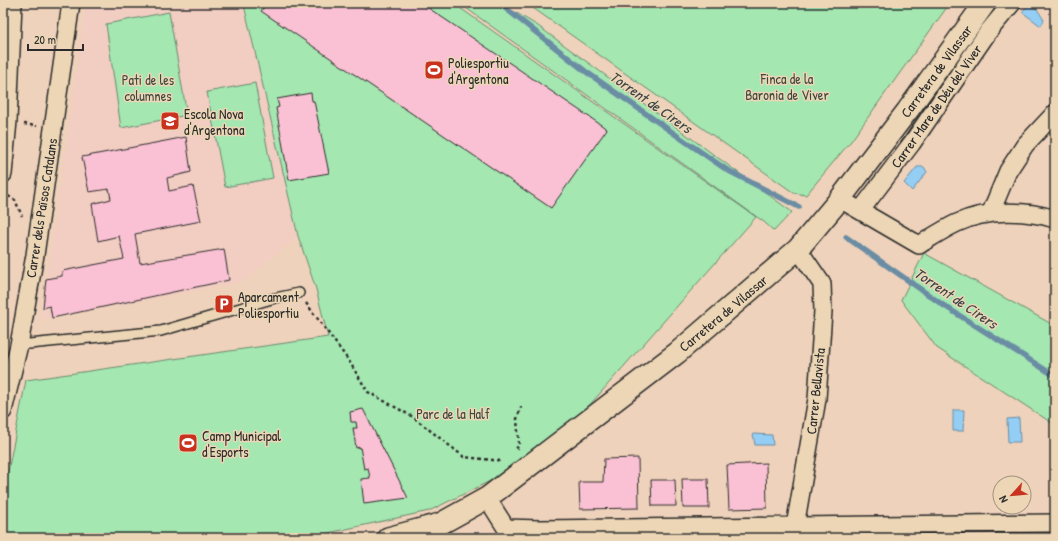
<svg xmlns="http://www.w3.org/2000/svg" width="1058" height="541" viewBox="0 0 1058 541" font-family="'Patrick Hand',sans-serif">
  <rect width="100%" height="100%" fill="#efd2bb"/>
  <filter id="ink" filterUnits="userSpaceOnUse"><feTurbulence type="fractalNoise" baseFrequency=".025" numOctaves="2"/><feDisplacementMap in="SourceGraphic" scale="8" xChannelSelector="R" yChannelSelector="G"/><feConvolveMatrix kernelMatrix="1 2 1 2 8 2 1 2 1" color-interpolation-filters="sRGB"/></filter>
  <g filter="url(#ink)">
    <path fill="#f2cdc2" d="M86,3H243L298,236L244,282L41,320Z"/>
    <path fill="#a4e7b1" stroke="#68896e" d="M250,3H453L756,217L587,408L492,480L429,511L305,538H3V497L26,380L328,337L316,289L298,236L244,5Z
      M459,3H500L538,26L792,212L774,231L764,222Z
      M526,3H950L851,141L806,195L794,193Z
      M169,12L187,115L121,128L106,24Z
      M255,83L273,178L225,187L207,92Z
      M924,253L1055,326V425L937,348L901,300Z"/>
    <path fill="#94cef4" stroke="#6a8da4" d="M1028,5L1037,9L1044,20L1041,26L1022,12Z
      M917,167H924L927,172L912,191L904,183Z
      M953,410H964L963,431H953Z
      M1019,418L1020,442H1008L1007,419Z
      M753,434L772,435L773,445H755Z"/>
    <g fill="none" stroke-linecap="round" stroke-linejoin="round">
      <path stroke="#6a8da4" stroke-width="5.5" d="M499,3L585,71L682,139L727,170L799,207
        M846,237L943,305L1055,376"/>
    </g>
    <path fill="#fac1d4" stroke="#2b2b2b" d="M267,3H421L607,129L551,208L261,11Z
      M311,93L312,101H314L329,173L289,180L276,108L279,107L277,99Z
      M186,137L191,172L167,178L169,191L193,186L201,221L135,234L140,263L224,249L229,280L52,318L50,306L43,308L46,279L62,276V271L124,259L119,236L98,241L92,204L111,199L109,189L89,192L82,157Z
      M363,409L408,498L364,504L361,479L370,478L368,468L364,469L360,447L356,448L353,428H357L356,422H351L350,412Z
      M638,458L639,508L580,509L579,482H603L604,459Z
      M766,463L767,508L729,509L727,465Z
      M682,479H708L709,508H683Z
      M651,480H675L676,506H652Z"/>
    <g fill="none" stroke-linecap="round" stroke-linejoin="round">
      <defs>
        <path id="service" d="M19,345L161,331L275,298L299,293"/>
        <path id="minor" d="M3,174L8,121L13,3
          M840,199L919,245C932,237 944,229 957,223C987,209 1025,210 1055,219
          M861,210L912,143L988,32L1012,3
          M991,212L1008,171L1025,145L1055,113
          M3,411L19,345L35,255L71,3
          M487,498L506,528L509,538
          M506,528L540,529L1055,523
          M793,538L817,399L823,311L822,284L798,249"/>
        <path id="tertiary" d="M388,538L440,524L487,498L677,353L798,249L840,199L908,110L985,3"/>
      </defs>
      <use href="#service" stroke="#2b2b2b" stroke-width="12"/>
      <use href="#minor" stroke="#2b2b2b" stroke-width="20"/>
      <use href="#tertiary" stroke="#2b2b2b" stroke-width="24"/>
      <path stroke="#2b2b2b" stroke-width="2.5" stroke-dasharray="3 3" stroke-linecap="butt" d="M24,124L37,126
        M3,193L15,200L22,216
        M306,303L349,361L368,392L413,417L464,457L502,461
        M516,449L519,445L517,419L521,407"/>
      <use href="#service" stroke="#ecd6b5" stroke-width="9"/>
      <use href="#minor" stroke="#ecd6b5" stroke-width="17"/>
      <use href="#tertiary" stroke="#ecd6b5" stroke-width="21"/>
    </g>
  </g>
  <defs>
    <symbol id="stadium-square" viewBox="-11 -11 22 22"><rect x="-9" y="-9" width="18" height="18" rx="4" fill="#c8321e" stroke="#ecd6b5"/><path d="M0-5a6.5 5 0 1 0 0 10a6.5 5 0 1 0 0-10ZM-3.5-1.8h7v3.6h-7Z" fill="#fff"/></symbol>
    <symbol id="school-square" viewBox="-11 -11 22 22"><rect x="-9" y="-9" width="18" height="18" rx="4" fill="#c8321e" stroke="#ecd6b5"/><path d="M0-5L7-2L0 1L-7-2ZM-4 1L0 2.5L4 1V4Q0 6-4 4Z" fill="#fff"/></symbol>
    <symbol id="parking-square" viewBox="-11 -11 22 22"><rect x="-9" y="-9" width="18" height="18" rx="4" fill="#c8321e" stroke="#ecd6b5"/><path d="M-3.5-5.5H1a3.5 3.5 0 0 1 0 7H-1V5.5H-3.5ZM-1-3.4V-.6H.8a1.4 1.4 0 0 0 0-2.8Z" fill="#fff"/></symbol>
  </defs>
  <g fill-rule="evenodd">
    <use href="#stadium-square" x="423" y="59" width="22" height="22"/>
    <use href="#school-square" x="159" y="110" width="22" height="22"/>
    <use href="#parking-square" x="213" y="293" width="22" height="22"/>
    <use href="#stadium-square" x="177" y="432" width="22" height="22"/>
  </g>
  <g text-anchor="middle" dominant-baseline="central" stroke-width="3" stroke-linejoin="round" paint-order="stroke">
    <g font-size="14" fill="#2b2b2b" stroke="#ecd6b5" text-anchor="start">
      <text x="448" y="62">Poliesportiu<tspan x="448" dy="16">d'Argentona</tspan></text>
      <text x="184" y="113">Escola Nova<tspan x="184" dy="16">d'Argentona</tspan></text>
      <text x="238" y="296">Aparcament<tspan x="238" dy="16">Poliesportiu</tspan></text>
      <text x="202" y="435">Camp Municipal<tspan x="202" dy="16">d'Esports</tspan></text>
    </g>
    <g font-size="14" fill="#2b2b2b" stroke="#ecd6b5">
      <text transform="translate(936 71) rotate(-54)">Carretera de Vilassar</text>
      <text transform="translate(936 106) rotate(-55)">Carrer Mare de Déu del Viver</text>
      <text transform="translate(41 208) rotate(-81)">Carrer dels Països Catalans</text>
      <text transform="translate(723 313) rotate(-40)">Carretera de Vilassar</text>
      <text transform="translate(815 391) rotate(-84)">Carrer Bellavista</text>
    </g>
    <g font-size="14" fill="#3d473f" stroke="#ecd6b5">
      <text x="787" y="78">Finca de la<tspan x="787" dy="16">Baronia de Viver</tspan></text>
      <text x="148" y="79">Pati de les<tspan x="148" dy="16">columnes</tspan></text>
      <text x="453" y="413">Parc de la Half</text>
    </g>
    <g font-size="15" font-style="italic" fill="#3b4349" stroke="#ecd6b5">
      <text transform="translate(651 102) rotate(35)">Torrent de Cirers</text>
      <text transform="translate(956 298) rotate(34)">Torrent de Cirers</text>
    </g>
  </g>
  <rect width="1058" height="541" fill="none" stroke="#ecd6b5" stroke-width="16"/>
  <rect x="8" y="8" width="1042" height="525" fill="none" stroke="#2b2b2b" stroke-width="1.5" filter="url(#ink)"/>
  <g transform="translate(1012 495) rotate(243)"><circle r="19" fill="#ecd6b5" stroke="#9f927e"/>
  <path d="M0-3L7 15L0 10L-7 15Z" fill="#c8321e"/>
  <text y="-6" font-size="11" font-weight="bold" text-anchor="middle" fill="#2b2b2b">N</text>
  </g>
  <path d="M28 44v6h55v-6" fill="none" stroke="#2b2b2b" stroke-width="2"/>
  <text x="34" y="44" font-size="12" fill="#2b2b2b" stroke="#ecd6b5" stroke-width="3" paint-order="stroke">20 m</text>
</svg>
